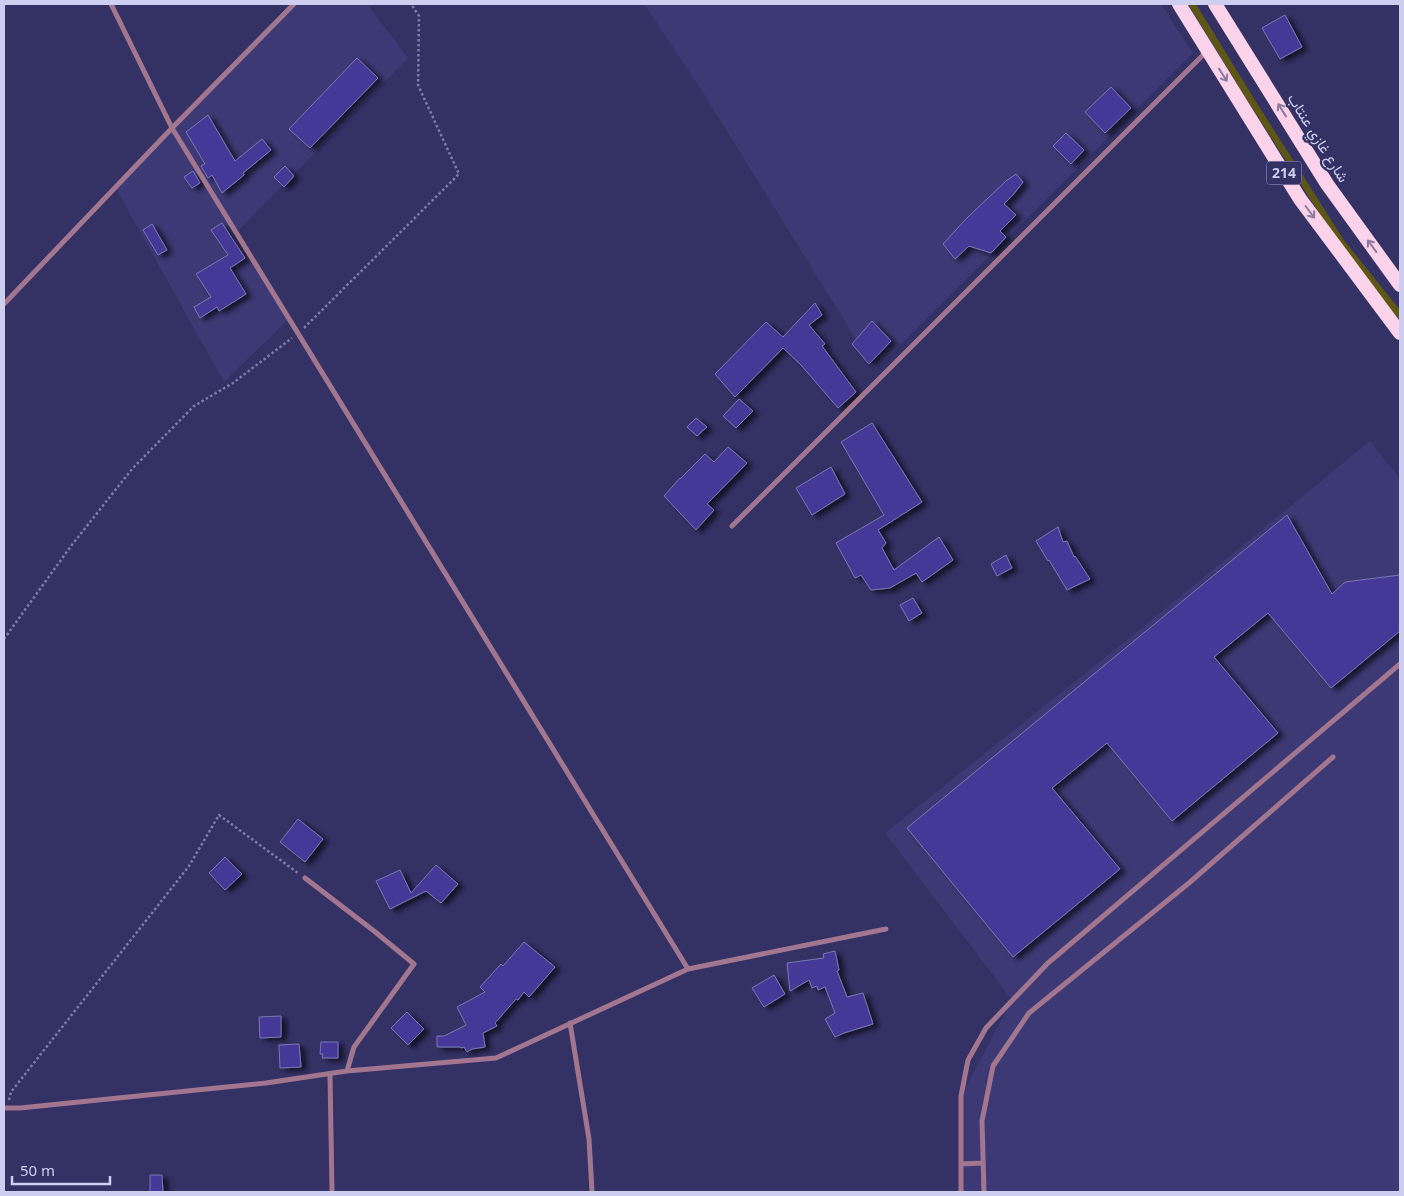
<svg xmlns="http://www.w3.org/2000/svg" width="1404" height="1196" viewBox="0 0 1404 1196" font-family="'Noto Sans',Vazirmatn,sans-serif">
  <style>
    .built { fill: #3c3974 }
    .green { fill: #5d5615 }
    .building { fill: #443897; stroke: #7979b5; filter: url(#shadow) }
    .lines { fill: none; stroke-linecap: round; stroke-linejoin: round }
    .path { stroke: #7e7da8; stroke-width: 2.5; stroke-dasharray: 2.5 2.5; stroke-linecap: butt }
    .minor { stroke: #a37690; stroke-width: 5 }
    .trunk { stroke: #fad2e9; stroke-width: 14 }
    .oneway { stroke: #8d79a0 }
    .labels { text-anchor: middle; stroke-width: 4.5; stroke-linejoin: round; paint-order: stroke }
    .shield { fill: #343165; stroke: #a0a0c6; stroke-width: 1 }
    .shield-label { font-size: 14px; font-weight: bold; fill: #cecff0 }
    .street-label { font-size: 15px; fill: #cecff0; stroke: #343165 }
  </style>
  <defs>
    <filter id="shadow"><feDropShadow dx="5.5" dy="3" stdDeviation="2.5" flood-color="#0009"/></filter>
  </defs>
  <rect width="100%" height="100%" fill="#343165"/>
  <!-- built -->
  <path class="built" d="M294,4H367L408,58L236,233L289,319L224,382L115,187Z
    M644,4H1161L1193,53L875,370L702,91Z
    M1370,441L1400,479V1192H962L961,1096L1012,1000L885,833L1128,639Z"/>
  <!-- green -->
  <path class="green" d="M1188,4H1196L1258,105L1344,240L1400,310V322L1335,238L1244,95Z"/>
  <!-- building -->
  <path class="building" d="M1285,15L1302,47L1280,59L1262,28Z
    M357,58L378,78L310,148L289,129Z
    M1111,87L1131,108L1105,133L1085,112Z
    M208,115L235,161L262,139L271,150L243,173L244,175L222,193L212,175L208,178L201,166L205,164L186,132Z
    M1066,133L1084,150L1071,164L1053,146Z
    M285,166L294,176L284,187L274,177Z
    M193,171L200,183L192,188L184,177Z
    M1016,174L1023,182L1013,195L1004,204L1016,215L1000,231L1006,237L991,253L969,246L955,259L943,244L967,218L1006,181Z
    M222,223L245,258L230,268L246,294L219,311L217,307L200,318L194,307L211,297L196,274L228,255L211,230Z
    M152,224L167,250L158,255L143,230Z
    M815,303L822,315L809,325L825,344L822,346L856,392L838,408L801,365L783,348L735,397L715,374L766,322L783,337Z
    M872,321L891,341L869,364L852,344Z
    M739,399L753,411L736,428L723,416Z
    M696,418L707,427L697,436L687,427Z
    M872,423L922,502L878,530L886,543L882,548L894,570L939,537L953,560L922,582L916,573L890,588L871,590L861,575L855,578L836,543L884,515L841,442Z
    M728,447L747,463L707,504L714,510L696,530L664,496L680,478V479L705,454L714,462Z
    M831,467L845,494L812,515L796,488Z
    M1287,515L1332,594L1345,582L1400,575V631L1331,688L1268,613L1214,657L1278,733L1172,821L1107,743L1052,788L1120,869L1013,957L907,828Z
    M1058,527L1063,542L1067,541L1074,557L1075,556L1090,579L1067,590L1049,560L1048,561L1036,541Z
    M1006,555L1012,568L997,576L991,564Z
    M913,598L922,613L909,621L900,605Z
    M298,819L323,839L305,862L280,842Z
    M225,857L242,874L225,890L209,873Z
    M436,865L458,884L441,903L426,891L390,909L376,881L400,870L411,893Z
    M524,942L555,967L529,997L524,992L518,1000L516,999L495,1023L497,1026L483,1033L485,1047L472,1049L467,1052L464,1047L461,1048L460,1047H437V1036H444L466,1025L457,1007L485,992L480,987L501,964L503,966Z
    M835,951L839,970L837,971L847,997L863,993L873,1024L844,1033L835,1037L825,1019L835,1013L825,987L818,990L817,986L812,988L809,980L790,991L787,963L824,958L823,954Z
    M774,975L785,994L764,1007L752,988Z
    M407,1012L424,1029L408,1045L391,1028Z
    M281,1016V1037L260,1038L259,1017Z
    M321,1042H338V1058H322L323,1054H320Z
    M299,1044L301,1067L280,1068L279,1045Z
    M150,1175H162L163,1192H150Z"/>
  <g class="lines">
    <!-- path -->
    <path class="path" d="M304,328L459,174L418,85L419,16L411,4
      M4,639L71,546L132,469L194,406L233,383L292,338
      M9,1100L11,1092L189,866L219,815L298,873"/>
    <!-- minor -->
    <path class="minor" d="M111,4L172,128L688,969
      M4,304L172,128L294,4
      M732,526L1207,51
      M305,878L374,931L414,964L354,1047L347,1071
      M570,1023L589,1139L592,1192
      M330,1074L332,1192
      M4,1108H20L266,1083L347,1071L496,1058L688,969L886,929
      M961,1164L983,1163
      M961,1192V1096L968,1060L986,1028L1048,963L1400,664
      M984,1192L982,1121L993,1066L1029,1013L1189,883L1333,757"/>
    <!-- trunk -->
    <path class="trunk" d="M1179,4L1300,199L1400,333
      M1215,4L1327,184L1400,285"/>
  </g>
  <!-- one-way arrows -->
  <defs><path id="oneway-shaft" d="M-6 0H5M1.5-3L5.5 0L1.5 3" fill="none" stroke-width="1.6" stroke-linecap="round" stroke-linejoin="round" transform="scale(1.25)"/></defs>
  <g class="oneway">
    <use href="#oneway-shaft" transform="translate(1223 75) rotate(58)"/>
    <use href="#oneway-shaft" transform="translate(1282 110) rotate(-122)"/>
    <use href="#oneway-shaft" transform="translate(1310 212) rotate(53)"/>
    <use href="#oneway-shaft" transform="translate(1372 246) rotate(-126)"/>
  </g>
  <g class="labels">
    <!-- shield labels -->
    <rect class="shield" x="1266.5" y="161.5" width="35" height="23" rx="4"/>
    <g class="shield-label">
      <text x="1284" y="178">214</text>
    </g>
    <!-- street labels -->
    <g class="street-label">
      <text transform="translate(1318 138) rotate(58)" y="5">شارع غازي عنتاب</text>
    </g>
  </g>
  <!-- border -->
  <rect width="1404" height="1196" fill="none" stroke="#cecff0" stroke-width="10"/>
  <!-- scale -->
  <path d="M12 1176v8h98v-8" fill="none" stroke="#cecff0" stroke-width="2.5"/>
  <text x="20" y="1176" font-size="15" fill="#cecff0" stroke="#343165" stroke-width="4" paint-order="stroke">50 m</text>
</svg>
